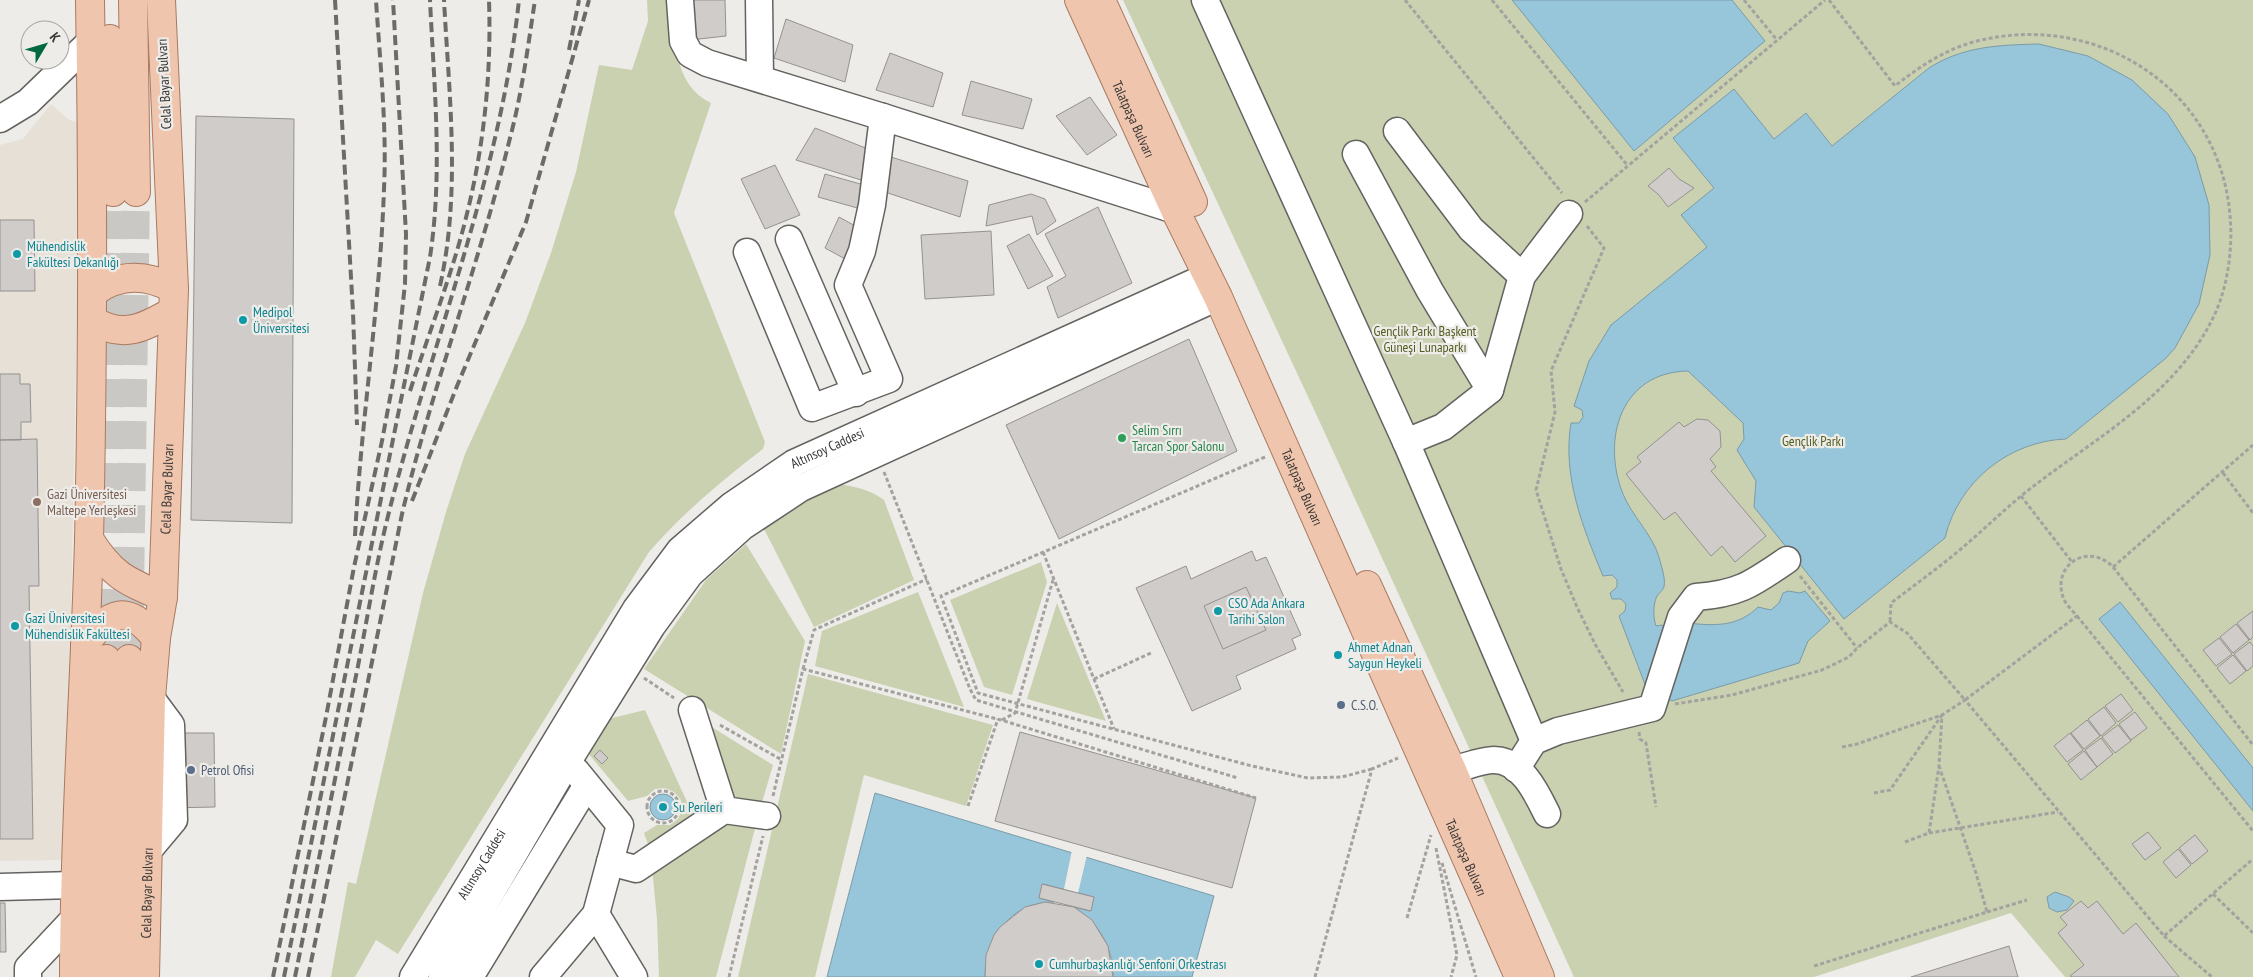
<svg xmlns="http://www.w3.org/2000/svg" width="2253" height="977" viewBox="0 0 2253 977" font-family="'PT Sans Narrow',sans-serif">
  <style>
    .built { fill: #e6e0d6 }
    .green { fill: #c9d1b1 }
    .water { fill: #97c5d9; stroke: #7b9ba8 }
    .pier { fill: #eeece8 }
    .building { fill: #d0ccca; stroke: #959190 }
    .lines { fill: none; stroke-linecap: round; stroke-linejoin: round }
    .major-tunnel { stroke: #cac8c5; stroke-width: 28; stroke-dasharray: 28 14; stroke-linecap: butt }
    .minor-casing { stroke: #646360; stroke-width: 29 }
    .major-casing { stroke: #a97a60; stroke-width: 30 }
    .path { stroke: #a4a29f; stroke-width: 3; stroke-dasharray: 4 2.5; stroke-linecap: butt }
    .minor { stroke: #fff; stroke-width: 26 }
    .major { stroke: #f0c5ad; stroke-width: 28 }
    .rail { stroke: #6d6b69; stroke-width: 4; stroke-dasharray: 10 5; stroke-linecap: butt }
    .culture-dot { fill: #0f9aa8; stroke: #eeece8; stroke-width: 2 }
    .leisure-dot { fill: #2e9e5b; stroke: #eeece8; stroke-width: 2 }
    .education-dot { fill: #8d6e63; stroke: #eeece8; stroke-width: 2 }
    .service-dot { fill: #5c6f8a; stroke: #eeece8; stroke-width: 2 }
    .labels { text-anchor: middle; stroke-width: 4.5; stroke-linejoin: round; paint-order: stroke }
    .street-label { font-size: 14px; fill: #393837; stroke: #eeece8 }
    .culture-label { font-size: 14px; fill: #0d838f; stroke: #eeece8; text-anchor: start }
    .park-label { font-size: 14px; fill: #535e21; stroke: #eeece8 }
    .leisure-label { font-size: 14px; fill: #27864d; stroke: #eeece8; text-anchor: start }
    .education-label { font-size: 14px; fill: #785e54; stroke: #eeece8; text-anchor: start }
    .service-label { font-size: 14px; fill: #4e5e75; stroke: #eeece8; text-anchor: start }
  </style>
  <rect width="100%" height="100%" fill="#eeece8"/>
  <!-- built -->
  <path class="built" d="M51,104L69,120L81,123L66,860L0,861V145L23,139Z"/>
  <!-- green -->
  <path class="green" d="M647,0H672C674,36 673,85 711,103L674,213L765,442L763,449C721,481 683,513 649,552L398,954L376,940L355,977H331L348,882L356,884L423,593L446,512L465,454L525,323L551,253L576,172L599,65L632,70L648,21Z
    M1123,0H2253V977H2065L2011,913L1814,977H1574L1317,416Z
    M838,484C856,487 869,489 884,500L914,580L814,627L763,527L797,501Z
    M746,544L805,641L781,754L644,669L706,580Z
    M1041,562L1047,582L1012,695L984,687L950,600Z
    M918,592L964,707L815,666L822,631Z
    M1057,603L1106,721L1027,699Z
    M808,674L993,725L966,806L864,775L815,977H738Z
    M645,710L693,815L650,850L644,833L657,825H670L678,819L682,810L681,800L674,792L665,788L655,789L647,796L628,801L588,753L608,719Z
    M702,721L773,765L760,809L729,803Z
    M723,815L757,821L716,977H659L657,919L652,867Z"/>
  <!-- water -->
  <path class="water" d="M1512,0H1732L1765,41L1634,151Z
    M2039,44L2088,56L2132,80L2168,114L2195,157L2209,205L2210,255L2199,304L2175,348L2165,359L2066,439C2009,441 1958,482 1945,538L1844,619L1754,507L1756,481L1737,450L1744,439L1743,423L1688,371C1621,372 1601,439 1623,494C1632,516 1652,534 1659,557C1661,566 1666,578 1664,587C1663,590 1659,593 1657,596C1653,604 1653,617 1656,626L1662,625L1666,629L1646,687L1619,616L1625,611L1626,604L1621,599H1612L1610,593L1617,587V580L1612,575L1603,576C1583,528 1562,476 1571,423H1579L1583,417L1582,410L1574,406L1589,361L1611,325L1707,247L1681,215L1714,188L1673,138L1734,89L1774,139L1806,113L1832,146L1929,68C1963,46 2000,45 2039,44Z
    M1788,591L1800,593L1805,591L1830,621L1808,641L1799,663L1672,701L1662,694L1688,623C1714,626 1738,627 1758,607L1771,610L1779,603L1783,593Z
    M2120,602L2253,768V811L2099,619Z
    M875,793L1214,896L1192,977H1113C1113,947 1099,923 1074,907L1090,911L1094,897L1043,884L1039,898L1054,902C1011,902 986,937 985,977H827Z
    M650 807a13 13 0 1 1 26 0a13 13 0 1 1-26 0Z
    M2055,892L2069,897L2074,901L2067,910L2057,912L2049,908L2047,897Z"/>
  <!-- pier -->
  <path class="pier" d="M1072,850L1087,855L1078,893L1064,889Z"/>
  <!-- building -->
  <path class="building" d="M688,0H725L726,36L690,40Z
    M786,19L853,45L845,82L774,58Z
    M890,53L943,73L933,107L876,90Z
    M971,81L1032,99L1023,129L962,115Z
    M1090,97L1117,135L1087,155L1056,116Z
    M196,116L294,119L292,523L191,520Z
    M815,128L868,149L861,180L796,160Z
    M891,157L968,181L960,217L882,191Z
    M775,165L800,215L765,229L741,179Z
    M1669,168L1679,179L1694,188L1668,207L1659,195L1648,186Z
    M825,174L864,185L861,209L818,197Z
    M1031,194L1045,199L1056,221L1037,235L1032,216L986,226L989,205Z
    M1098,207L1132,283L1058,318L1047,287L1066,276L1045,234Z
    M839,217L859,228L847,260L825,248Z
    M0,220H34L35,291H0Z
    M991,231L994,295L925,299L921,235Z
    M1029,234L1053,276L1028,289L1007,246Z
    M1189,339L1237,451L1059,539L1006,425Z
    M0,374H20V384H30L31,422H21V440H0Z
    M1697,419L1708,420L1720,431L1721,447L1710,459L1716,467L1711,471L1766,536L1735,562L1722,546L1711,556L1675,512L1664,520L1626,474L1641,462L1637,457L1679,422L1684,427Z
    M37,439L39,586H29L33,839H0V440Z
    M1252,551L1256,561L1266,557L1301,635L1292,639L1296,649L1236,676L1241,689L1192,711L1136,588L1186,566L1191,579Z
    M1246,587L1266,630L1223,649L1204,606Z
    M2253,611V637L2250,640L2237,623Z
    M2236,624L2249,640L2233,653L2220,637Z
    M2219,638L2232,654L2216,666L2203,650Z
    M2250,642L2253,646V666L2247,671L2234,654Z
    M2233,655L2246,671L2230,684L2217,668Z
    M2121,694L2133,710L2118,722L2105,706Z
    M2104,707L2116,723L2101,736L2088,719Z
    M2135,712L2147,728L2131,740L2119,724Z
    M2087,720L2100,736L2084,749L2071,733Z
    M2118,725L2131,741L2115,753L2102,737Z
    M1020,732L1256,798L1232,888L995,821Z
    M166,733H214L215,807L167,808Z
    M2070,733L2083,750L2067,762L2054,746Z
    M2101,738L2113,754L2097,767L2085,750Z
    M600,750L608,758L602,764L594,756Z
    M2084,751L2097,767L2081,780L2068,764Z
    M2148,832L2161,848L2145,860L2132,844Z
    M2195,835L2208,851L2192,864L2179,848Z
    M2178,849L2191,865L2176,878L2163,862Z
    M1042,884L1094,897L1091,911L1039,898Z
    M2081,901L2088,908L2097,901L2123,934L2136,923L2179,977H2072L2070,976L2084,965L2058,933L2067,925L2060,917Z
    M1045,902L1074,907L1092,920L1108,946L1113,977H985L986,955L994,935L1000,927L1025,907Z
    M0,903H5L6,952H0Z
    M2009,946L2018,977H1911Z"/>
  <g class="lines">
    <!-- major-tunnel -->
    <path class="major-tunnel" d="M106,659L113,192
      M129,659L136,192"/>
    <defs>
      <g id="minor">
        <path d="M680,0L683,41L690,54L707,63L883,117"/>
        <path d="M759,0L760,78"/>
        <path d="M1205,0L1406,442L1534,741"/>
        <path d="M0,119L28,102L91,41"/>
        <path d="M1397,131L1471,229L1522,276"/>
        <path d="M1356,154L1430,291L1490,390"/>
        <path d="M789,239L856,393"/>
        <path d="M747,252L812,408L889,379L848,285L862,251L872,205L883,117L1175,210"/>
        <path d="M1406,442L1443,427L1490,390L1522,276L1569,214"/>
        <path d="M692,710L724,810L767,816"/>
        <path d="M1516,769L1534,741L1558,731L1652,708L1681,617L1696,597C1739,594 1752,584 1787,560"/>
        <path d="M1452,770C1465,767 1481,760 1494,760C1522,760 1537,794 1547,814"/>
        <path d="M148,851L174,820L171,725L151,698"/>
        <path d="M610,862L636,869L724,810"/>
        <path d="M0,887L74,885"/>
        <path d="M596,914L634,977"/>
        <path d="M28,977V968L74,919"/>
        <path id="s1" d="M413,977L636,609L680,550L731,506L794,463L1208,276"/>
        <path d="M442,977L567,763L652,626L690,574L742,527L801,488L1218,297"/>
        <path d="M470,977L587,785"/>
        <path d="M543,977L596,914L620,825L576,771L554,753"/>
      </g>
      <g id="major">
        <path d="M133,0L136,192"/>
        <path id="s2" d="M1079,0L1175,210L1218,297L1519,977"/>
        <path d="M1101,0L1193,202"/>
        <path d="M110,39L113,192"/>
        <path d="M94,292C119,273 147,274 174,289"/>
        <path d="M93,320C122,340 146,327 173,311"/>
        <path d="M89,539C112,575 124,580 163,597"/>
        <path d="M1367,585L1452,770L1540,977"/>
        <path d="M85,644C110,611 127,603 156,638"/>
        <path d="M74,977C74,831 85,686 89,540C93,360 93,180 90,0"/>
        <path d="M101,977L106,659"/>
        <path d="M124,977L129,659"/>
        <path id="s3" d="M145,977L151,698L156,638L163,597L174,289L161,0"/>
      </g>
    </defs>
    <!-- minor casing -->
    <use href="#minor" class="minor-casing"/>
    <!-- major casing -->
    <use href="#major" class="major-casing"/>
    <!-- path -->
    <path class="path" d="M1405,0L1562,193
      M1492,0L1628,166
      M1744,0L1777,40
      M1829,0L1895,86C1920,66 1946,49 1977,41C2098,11 2219,88 2230,215C2233,248 2228,286 2214,316C2174,399 2089,441 2021,496C1997,516 1975,538 1950,558C1931,573 1911,588 1891,603L1890,622
      M1585,202L1825,0
      M1587,226L1604,248L1551,371L1555,412L1536,490L1561,569L1577,607L1595,644L1623,692
      M1265,457L941,596L978,693L1252,766L1308,778L1342,777L1372,769
      M884,472L970,689L976,700L1238,778
      M2223,473L2253,513
      M2021,496L2072,562
      M1043,552L1114,729
      M2113,567L2253,745
      M1800,576L1857,648
      M2077,616L2253,831
      M803,669L814,630L927,579
      M644,678L674,698
      M1094,679L1151,653
      M1675,704L1732,695L1822,670L1849,657L1857,648L1890,622L1907,633L1965,700L2077,616C2072,610 2065,604 2063,597C2052,564 2089,542 2113,567L2253,445
      M1002,720L1015,713L1053,580
      M720,725L782,760
      M1639,732L1640,739L1646,743L1656,807
      M1842,747L1857,744L1942,715L1965,700L2164,936L2253,859
      M647 807a16 16 0 1 1 32 0a16 16 0 1 1-32 0Z
      M1874,793L1890,790L1942,715
      M773,796L803,669L1001,720L1256,798
      M968,806L998,719
      M1929,833L2058,812
      M1905,842L1929,833L1939,766L1942,715
      M1436,848L1457,955L1451,977
      M1442,863L1476,977
      M2213,894L2252,932L2253,931
      M1987,912L2027,900
      M1407,918L1431,835
      M2164,936L2212,977
      M1814,966L1987,912L1976,873L1939,766
      M729,977L763,836
      M1315,977L1372,769L1398,758"/>
    <!-- minor -->
    <use href="#minor" class="minor"/>
    <!-- major -->
    <use href="#major" class="major"/>
    <!-- rail -->
    <path class="rail" d="M335,0L353,312L357,425
      M569,50L579,0
      M440,286C461,192 449,95 444,0
      M410,391C425,345 442,300 456,254C481,171 492,87 489,0
      M412,501L457,386L526,222L589,0
      M355,536C361,420 380,305 384,189C387,126 380,63 376,0
      M273,977L326,717L354,567L382,441L396,366L405,284L406,234L393,0
      M284,977L430,257C443,172 434,86 430,0
      M295,977C316,873 337,769 358,666C368,615 376,563 389,512C432,341 500,177 519,0
      M308,977L402,514C432,387 479,265 510,138C522,93 528,46 535,0"/>
  </g>
  <!-- markers -->
  <g class="culture-dot">
    <circle cx="17" cy="254" r="5"/>
    <circle cx="243" cy="320" r="5"/>
    <circle cx="1218" cy="611" r="5"/>
    <circle cx="15" cy="626" r="5"/>
    <circle cx="1338" cy="655" r="5"/>
    <circle cx="663" cy="807" r="5"/>
    <circle cx="1039" cy="964" r="5"/>
  </g>
  <circle class="leisure-dot" cx="1122" cy="438" r="5"/>
  <circle class="education-dot" cx="37" cy="502" r="5"/>
  <g class="service-dot">
    <circle cx="1341" cy="705" r="5"/>
    <circle cx="191" cy="770" r="5"/>
  </g>
  <g class="labels">
    <!-- street labels -->
    <g class="street-label">
      <text transform="translate(164 84) rotate(-93)" y="5">Celal Bayar Bulvarı</text>
      <text dy="5" stroke="none"><textPath href="#s2" startOffset="131">Talatpaşa Bulvarı</textPath></text>
      <text dy="5" stroke="none"><textPath href="#s1" startOffset="684">Altınsoy Caddesi</textPath></text>
      <text dy="5" stroke="none"><textPath href="#s2" startOffset="536">Talatpaşa Bulvarı</textPath></text>
      <text dy="5" stroke="none"><textPath href="#s3" startOffset="489">Celal Bayar Bulvarı</textPath></text>
      <text dy="5" stroke="none"><textPath href="#s2" startOffset="941">Talatpaşa Bulvarı</textPath></text>
      <text dy="5" stroke="none"><textPath href="#s1" startOffset="132">Altınsoy Caddesi</textPath></text>
      <text dy="5" stroke="none"><textPath href="#s3" startOffset="84">Celal Bayar Bulvarı</textPath></text>
    </g>
    <!-- culture labels -->
    <g class="culture-label">
      <text x="27" y="251">Mühendislik<tspan x="27" dy="16">Fakültesi Dekanlığı</tspan></text>
      <text x="253" y="317">Medipol<tspan x="253" dy="16">Üniversitesi</tspan></text>
      <text x="1228" y="608">CSO Ada Ankara<tspan x="1228" dy="16">Tarihi Salon</tspan></text>
      <text x="25" y="623">Gazi Üniversitesi<tspan x="25" dy="16">Mühendislik Fakültesi</tspan></text>
      <text x="1348" y="652">Ahmet Adnan<tspan x="1348" dy="16">Saygun Heykeli</tspan></text>
      <text x="673" y="812">Su Perileri</text>
      <text x="1049" y="969">Cumhurbaşkanlığı Senfoni Orkestrası</text>
    </g>
    <!-- park labels -->
    <g class="park-label">
      <text x="1425" y="336">Gençlik Parkı Başkent<tspan x="1425" dy="16">Güneşi Lunaparkı</tspan></text>
      <text x="1813" y="446">Gençlik Parkı</text>
    </g>
    <!-- leisure labels -->
    <g class="leisure-label">
      <text x="1132" y="435">Selim Sırrı<tspan x="1132" dy="16">Tarcan Spor Salonu</tspan></text>
    </g>
    <!-- education labels -->
    <g class="education-label">
      <text x="47" y="499">Gazi Üniversitesi<tspan x="47" dy="16">Maltepe Yerleşkesi</tspan></text>
    </g>
    <!-- service labels -->
    <g class="service-label">
      <text x="1351" y="710">C.S.O.</text>
      <text x="201" y="775">Petrol Ofisi</text>
    </g>
  </g>
  <!-- north arrow -->
  <g transform="translate(45 45) rotate(52)"><circle r="24" fill="#eeece8" stroke="#a6a4a1"/>
  <path d="M0-4L9 19L0 12L-9 19Z" fill="#01693f"/>
  <text y="-8" font-size="14" font-weight="bold" text-anchor="middle" fill="#393837">K</text>
  </g>
</svg>
